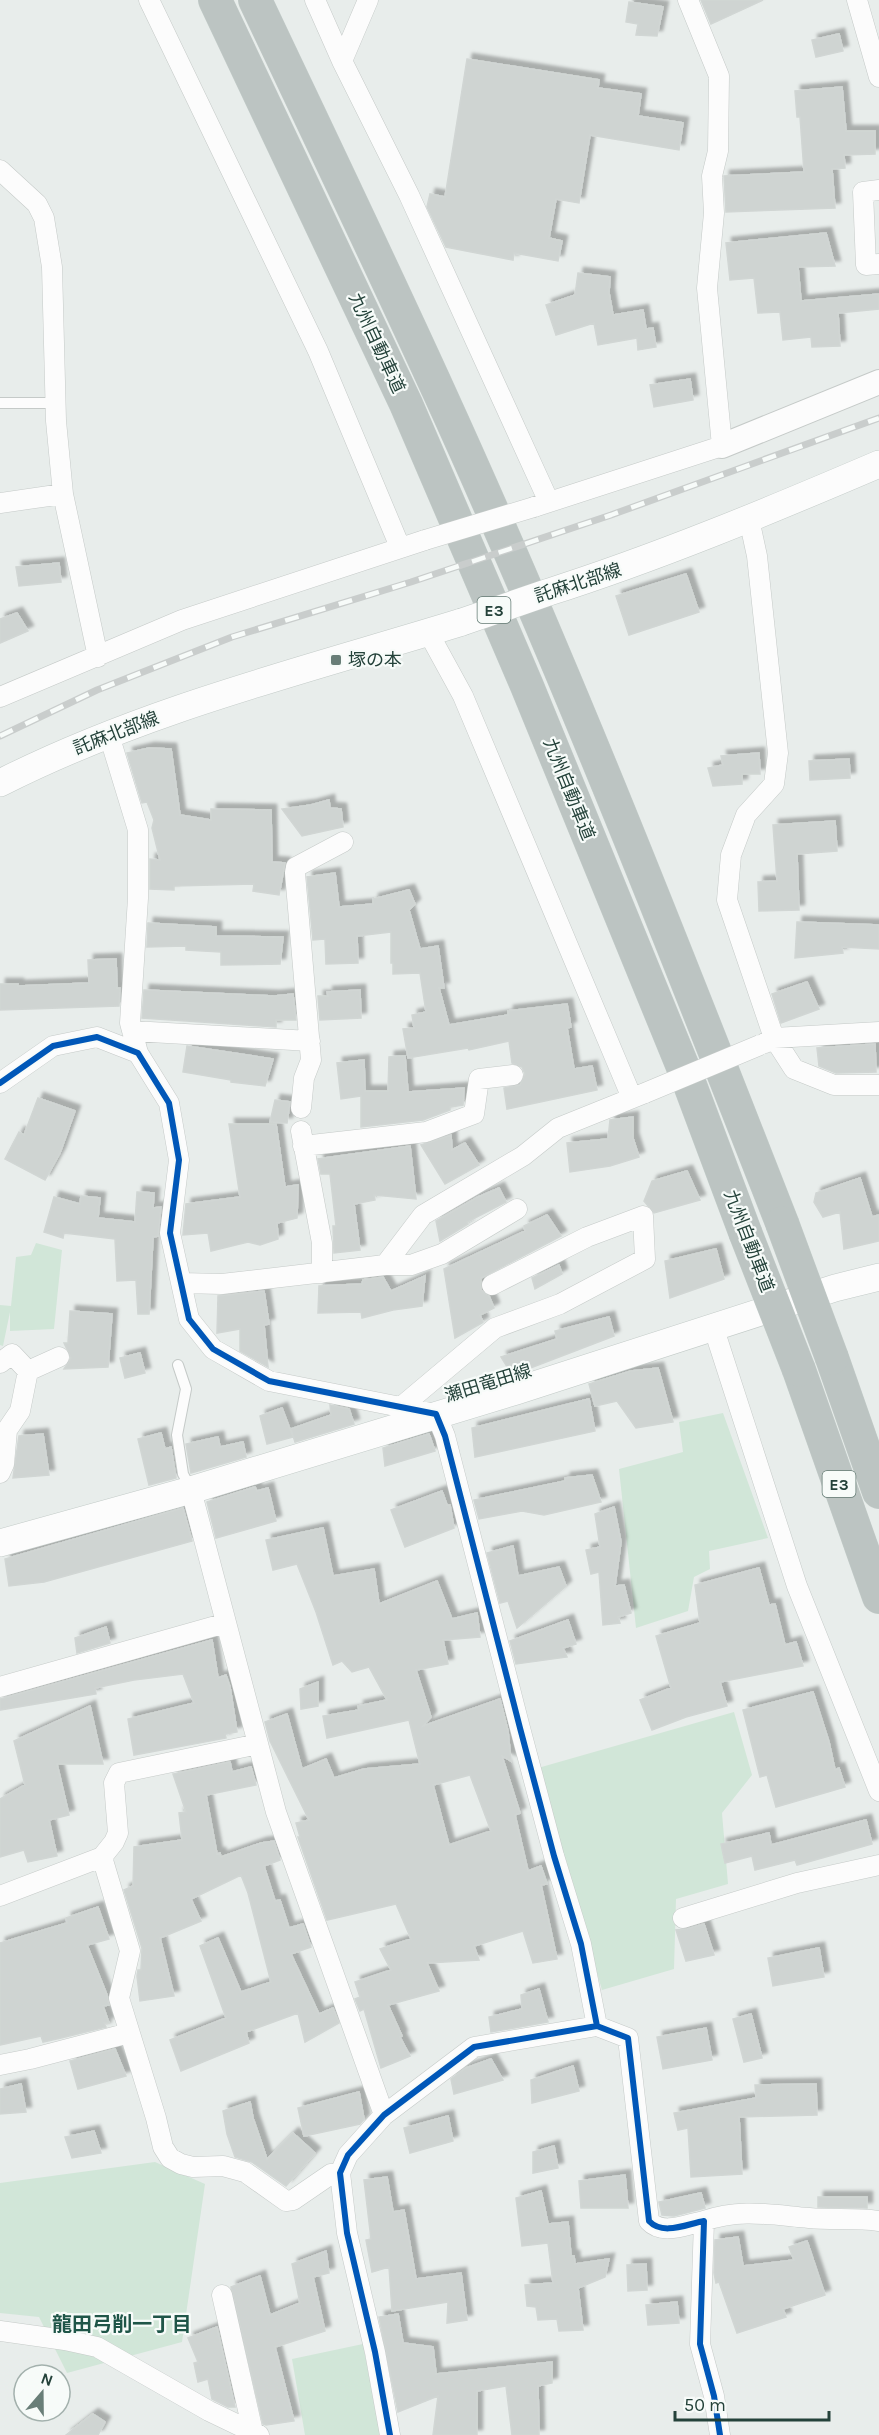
<svg xmlns="http://www.w3.org/2000/svg" width="879" height="2435" viewBox="0 0 879 2435" font-family="Karla,'Noto Sans JP',sans-serif">
  <style>
    .green { fill: #d1e6d8 }
    .building { fill: #cfd4d2; stroke: #d1d6d4; stroke-width: 1.5; fill-rule: evenodd; filter: url(#shadow) }
    .lines { fill: none; stroke-linecap: round; stroke-linejoin: round }
    .service-casing { stroke: #c5cac8; stroke-width: 12 }
    .minor-casing { stroke: #c5cac8; stroke-width: 21 }
    .tertiary-casing { stroke: #c5cac8; stroke-width: 26 }
    .secondary-casing { stroke: #c3cbc8; stroke-width: 28 }
    .motorway-casing { stroke: #c3ccc9; stroke-width: 34 }
    .service { stroke: #fcfcfc; stroke-width: 10 }
    .minor { stroke: #fcfcfc; stroke-width: 20 }
    .tertiary { stroke: #fcfcfc; stroke-width: 24 }
    .secondary { stroke: #fcfcfc; stroke-width: 27 }
    .motorway { stroke: #bcc4c2; stroke-width: 33 }
    .rail-casing { stroke: #c9cdcc; stroke-width: 7 }
    .rail { stroke: #f7fbf9; stroke-width: 4.5; stroke-dasharray: 14; stroke-linecap: butt }
    .minor-bridge-casing { stroke: #c5cac8; stroke-width: 21; stroke-linecap: butt }
    .secondary-bridge-casing { stroke: #c3cbc8; stroke-width: 28; stroke-linecap: butt }
    .motorway-bridge-casing { stroke: #c3ccc9; stroke-width: 34; stroke-linecap: butt }
    .minor-bridge { stroke: #fcfcfc; stroke-width: 20 }
    .secondary-bridge { stroke: #fcfcfc; stroke-width: 27 }
    .motorway-bridge { stroke: #bcc4c2; stroke-width: 33 }
    .cycleway-casing { stroke: #f7fbf9; stroke-width: 10 }
    .cycleway { stroke: #0057b8; stroke-width: 6 }
    .poi-dot { fill: #697e78; stroke: #f7fbf9; stroke-width: 2 }
    .labels { text-anchor: middle; stroke-width: 4.5; stroke-linejoin: round; paint-order: stroke }
    .shield { fill: #f7fbf9; stroke: #637a73; stroke-width: 1.5 }
    .shield-label { font-size: 16px; font-weight: bold; fill: #24423a }
    .street-label { font-size: 18px; fill: #24423a; stroke: #f7fbf9 }
    .poi-label { font-size: 18px; fill: #24423a; stroke: #f7fbf9; text-anchor: start }
    .neighbourhood-label { font-size: 20px; font-weight: bold; fill: #1f5548; stroke: #f7fbf9 }
  </style>
  <defs>
    <filter id="shadow"><feDropShadow dx="5.5" dy="-5.5" stdDeviation="1.5" flood-color="#0004"/></filter>
  </defs>
  <rect width="100%" height="100%" fill="#e8edeb"/>
  <!-- green -->
  <path class="green" d="M36,1243L62,1250L54,1329L10,1331V1312L3,1346L0,1345V1305L11,1306L16,1257L31,1255Z
    M723,1413L768,1538L709,1551L710,1569L694,1577L688,1611L636,1628L619,1469L683,1452L679,1422Z
    M734,1712L752,1775L722,1813L728,1884L676,1899L674,1969L602,1990L538,1768Z
    M155,2162L205,2184L182,2342L67,2373L39,2317L0,2313V2183Z
    M363,2344L380,2435H305L292,2359Z"/>
  <!-- building -->
  <path class="building" d="M701,0H763L711,24Z
    M629,2L663,7L657,36L636,35L638,24L626,22Z
    M839,34L843,51L816,57L812,40Z
    M467,59L599,80L598,88L641,94L638,116L683,123L679,150L590,135L579,203L556,199L549,238L562,241L558,261L514,253L513,260L446,247L427,207L430,194L445,197Z
    M842,87L846,131H875V154L844,155L845,168L832,169L835,208L726,212L724,176L804,172L800,117H797L795,91Z
    M826,233L835,266L798,267L801,301L879,294V309L838,313L840,346L812,347L811,337L783,340L780,312L758,313L754,278L730,280L726,243Z
    M578,273L610,277L609,293L613,315L643,310L646,329L653,328L656,347L638,350L637,338L598,345L594,323L556,335L546,305L575,295Z
    M690,379L693,400L654,407L650,385Z
    M59,563L61,582L19,586L16,567Z
    M686,574L699,612L629,635L616,596Z
    M17,613L28,631L0,643V619Z
    M149,748L171,749L180,815L211,820V809L271,810L272,862L285,863L279,895L253,891L254,884L174,886V890L150,889V859L160,860L152,828L154,820L147,802L142,803L127,753Z
    M759,753L760,774H742V784L713,786L708,768L723,765L721,756Z
    M849,759L850,778L810,780L809,761Z
    M329,800L330,808L341,809L343,827L302,836L282,809L311,805Z
    M835,821L837,851L797,854L799,910L759,911L758,882L777,881L773,825Z
    M335,873L339,907L373,904V899L409,890L415,904L409,910L420,949L438,946L444,988H439L449,1025L508,1015V1011L567,1004L571,1027L567,1028L574,1069L592,1066L597,1090L507,1109L504,1088L520,1085L525,1074L522,1067L512,1063L509,1041L469,1050L468,1048L408,1058L403,1029L414,1028L412,1015L426,1012L420,973L393,974V963H391V932L357,936L358,963L326,964L325,939L313,940L307,877Z
    M797,922L879,925V949L842,947L843,953L795,958Z
    M148,923L216,927V936L283,937L280,964L221,965V952L186,950V946L147,947Z
    M116,959L117,988H120L119,1006L0,1010V984H18V986L89,983L88,960Z
    M807,982L819,1009L781,1023L772,994Z
    M144,990L274,996L293,994L296,1020H276V1027L142,1018Z
    M360,990L361,1018L320,1020L318,996H328L327,992Z
    M875,1044L876,1072L836,1073L819,1066L817,1048Z
    M187,1046L273,1059L265,1086L231,1082V1080L183,1072Z
    M399,1056H405L408,1092L464,1088L463,1105L450,1107V1110L423,1120L361,1127V1096L341,1099L337,1063L364,1060L365,1091H388L389,1057Z
    M38,1098L75,1111L60,1153L45,1180L5,1159L19,1132L24,1135Z
    M275,1100L290,1102L287,1123L270,1122Z
    M633,1117V1138L639,1157L610,1166L570,1172L567,1143L608,1139L610,1120Z
    M229,1124H276L285,1187L298,1185L297,1218L277,1223L278,1239L260,1245L248,1242L211,1251L208,1233L183,1235L186,1204L240,1197Z
    M451,1135L452,1150L465,1143L479,1165L445,1184L421,1145Z
    M410,1146L416,1199L374,1195L375,1200L354,1204L360,1250L334,1253L333,1226H336L330,1174H321L318,1159Z
    M687,1171L700,1200L654,1213L644,1201L652,1181Z
    M860,1178L872,1217L879,1215V1241L844,1249L840,1212L823,1217L814,1202L816,1193Z
    M499,1188L506,1202L467,1222L468,1224L440,1241L436,1221L478,1197Z
    M137,1192L154,1193L153,1208L161,1207L158,1236L153,1237L149,1314H138L136,1280L117,1281L115,1239L64,1233L63,1238L44,1232L54,1197L80,1204L81,1196L100,1198L98,1218L135,1222Z
    M547,1215L561,1236L481,1278V1290L489,1296L494,1308L480,1315L483,1322L482,1323L455,1338L444,1269L525,1231L524,1226Z
    M716,1249L724,1279L670,1298L665,1261Z
    M559,1265L562,1274L535,1289L532,1278Z
    M425,1276L422,1306L393,1310L362,1318L361,1312L318,1313L319,1286L362,1284L363,1280L383,1277L391,1291Z
    M264,1291L269,1324L264,1325L268,1367L240,1351V1329L217,1333L218,1296Z
    M70,1311L112,1314L108,1367L64,1369L71,1358L64,1343H68Z
    M609,1317L614,1336L512,1375L501,1357L557,1339L555,1331Z
    M140,1353L145,1373L125,1378L120,1358Z
    M658,1368L673,1422L636,1428L617,1401L595,1406L589,1384L631,1371Z
    M589,1399L595,1431L475,1457L472,1428Z
    M330,1405L349,1409L354,1424L295,1442L291,1429L331,1415Z
    M282,1408L293,1437L267,1444L260,1416Z
    M161,1433L165,1449L171,1447L176,1478L149,1485L138,1439Z
    M43,1434L49,1475L13,1478L19,1436Z
    M429,1434L435,1451L385,1466L383,1448Z
    M218,1437L220,1447L243,1442L246,1457L191,1473L186,1444Z
    M592,1475L601,1502L544,1515L522,1511L479,1519L474,1500L565,1481V1478Z
    M255,1487L257,1491L268,1488L276,1521L216,1538L207,1502Z
    M442,1491L447,1505H450L454,1528L405,1547L391,1510Z
    M614,1507L621,1542L615,1586L624,1585L631,1613L618,1617L620,1623L603,1625L599,1572L591,1574L586,1550L600,1547L595,1514Z
    M183,1508L192,1541L44,1582L9,1586L5,1559Z
    M323,1528L333,1576L374,1569L379,1604L437,1581L452,1619L477,1613L480,1637L443,1640L448,1664L416,1670L431,1717L423,1726L500,1699L508,1731L511,1761L502,1756L520,1813L515,1815L528,1871L541,1866L547,1884L541,1885L557,1959L533,1963L523,1931L474,1946L479,1960L427,1963L439,1991L388,2005L402,2036L400,2037L410,2056L381,2068L364,2009L360,2011L355,1999L360,1997L355,1982L391,1970L380,1949L411,1939L396,1904L327,1920L298,1837H300L296,1823L309,1820L270,1741L265,1722L287,1714L302,1769L326,1759L334,1778L364,1769L420,1764L409,1720L327,1738L323,1716L359,1710L358,1706L387,1700L369,1667L352,1672L342,1661L333,1665L316,1612L297,1564L273,1570L266,1540ZM470,1775L491,1831L449,1845L433,1785Z
    M513,1546L518,1576L559,1567L566,1586L517,1628L508,1601L500,1603L487,1553Z
    M759,1568L769,1605L775,1604L785,1645L796,1642L803,1666L720,1682L727,1706L686,1717L652,1730L640,1700L671,1688L656,1636L700,1623L695,1585Z
    M568,1620L576,1644L563,1648L567,1657L516,1664L510,1641Z
    M106,1627L110,1643L77,1653L75,1638Z
    M212,1640L218,1678L226,1675L230,1687L237,1732L225,1734L226,1738L134,1755L128,1719L194,1703L183,1674L134,1680L95,1688L96,1694L0,1710V1699Z
    M318,1682V1706L301,1709L300,1689Z
    M813,1692L829,1742L835,1770L839,1768L845,1787L776,1807L767,1775L760,1777L743,1710Z
    M90,1706L103,1764H57L69,1815L49,1820L57,1856L28,1862L24,1850L0,1857V1799L25,1785L14,1741Z
    M230,1762L232,1772L251,1767L256,1785L206,1795L217,1854L220,1853L221,1857L261,1843L274,1841L280,1860L264,1866L275,1901L280,1900L289,1928L303,1924L311,1947L291,1954L319,2014L333,2008L339,2023L305,2042L298,2013L246,2032L249,2043L181,2071L170,2040L226,2018L200,1946L218,1938L241,1992L271,1982L248,1893L241,1875L191,1899L201,1921L160,1938L174,1996L140,2001L137,1976L138,1970H141L142,1948L124,1890L133,1886L134,1847L182,1840L179,1813L186,1812L173,1774Z
    M866,1820L872,1844L797,1865L795,1860L755,1870L752,1856L725,1863L721,1844L769,1833L771,1845Z
    M98,1907L109,1939L87,1945L107,1995L109,2005L103,2006L109,2023H104L106,2027L61,2038L43,2042L41,2036L0,2045V1943L67,1923L66,1918Z
    M704,1924L714,1955L686,1961L676,1930L687,1929Z
    M819,1948L824,1977L773,1986L768,1958Z
    M539,1989L548,2022L491,2032L489,2017L522,2009L521,1995Z
    M751,2014L762,2058L744,2062L733,2019Z
    M706,2028L712,2060L663,2069L657,2037Z
    M115,2049L126,2076L78,2089L70,2061Z
    M491,2059L503,2080L454,2094L451,2079L466,2068Z
    M573,2066L579,2091L532,2103L531,2080Z
    M21,2084L26,2112L0,2114V2089Z
    M816,2084L817,2115L739,2117L742,2174L691,2177L688,2128L678,2130L674,2113L756,2098L755,2085Z
    M359,2092L364,2119L360,2124L304,2136L298,2108Z
    M250,2102L253,2118L267,2159L293,2133L315,2153L286,2186L252,2162L235,2157L227,2134L223,2111Z
    M448,2116L453,2141L410,2153L404,2128Z
    M94,2131L101,2153L72,2158L65,2137Z
    M554,2146L558,2168L533,2173V2152Z
    M625,2175L628,2208H581L579,2181Z
    M387,2177L393,2212L404,2210L416,2279L461,2273L467,2320L447,2323L448,2302L392,2311L389,2267L372,2272L366,2240L371,2239L364,2180Z
    M541,2191L548,2224L568,2222L571,2256H574L575,2264L609,2259L605,2277L578,2288L583,2330L559,2331L557,2319L538,2320L536,2307L527,2306L525,2285L553,2283L548,2243L522,2246L516,2198Z
    M701,2193L705,2208L674,2216L662,2215L659,2202Z
    M818,2197H867V2208L818,2207Z
    M738,2237L743,2266L794,2260L789,2247L807,2241L825,2295L783,2309L786,2317L737,2333L719,2282L716,2283L714,2273L715,2240Z
    M326,2251L329,2273L313,2277L325,2331L275,2347L294,2421L266,2425L263,2424L231,2287L260,2276L270,2315L300,2303L292,2264Z
    M646,2264L647,2290L628,2291L627,2265Z
    M677,2302L679,2323L648,2325L646,2305Z
    M398,2314L403,2343L433,2347L436,2374L552,2362V2383L538,2386L539,2435H512L506,2386L477,2391V2435H433L438,2396L398,2412L379,2317Z
    M217,2327L235,2407H228L212,2399L208,2379L198,2382L194,2363L198,2362L188,2338Z
    M93,2414L105,2422L98,2435H66Z"/>
  <g class="lines">
    <defs>
      <path id="service" d="M0,403H56
        M178,1365L186,1389L177,1435L183,1474L191,1489"/>
      <path id="minor" d="M149,0L318,351L400,547
        M315,0L342,61L409,195L549,502
        M857,0L879,77
        M342,61L368,0
        M0,170L37,204L44,218L52,267L56,421L63,494L98,657
        M879,190L863,192L866,265L879,264
        M0,503L63,494
        M534,507L722,446L707,288L714,213L712,176L718,151L719,76L688,0
        M749,519L757,556L778,753L774,784L746,815L731,855L727,900L774,1038L794,1069L834,1085H879
        M428,632L463,696L632,1098
        M0,697L182,620L425,540
        M109,735L138,830V898L130,1023L138,1053
        M132,1031L310,1041
        M765,1043L774,1038L879,1032
        M0,1083L53,1046L97,1037L138,1053L169,1103L179,1160L170,1233L189,1319L213,1349L269,1381L436,1414L445,1436L520,1728L554,1856L581,1944L597,2026
        M301,1108L304,1078L311,1060L295,873L296,867L343,842
        M301,1131L322,1243V1273
        M303,1146L426,1132L474,1114L479,1079L513,1075
        M385,1265H411L442,1254L517,1209
        M181,1283L222,1284L385,1265L423,1215L523,1156L558,1128L645,1093
        M713,1326L797,1586L879,1791
        M0,1363L12,1354L28,1371
        M401,1407L495,1328L560,1304L645,1259L643,1216L587,1237L492,1285
        M0,1473L4,1464L7,1430L20,1411L28,1371L59,1357
        M191,1490L276,1812L384,2115
        M0,1687L226,1623
        M102,1857L130,1951L119,1998L156,2118L163,2147L170,2158L181,2164L193,2167L223,2166L245,2172L286,2201L293,2200L331,2174L340,2173
        M0,1896L102,1857L114,1842L118,1833L114,1783L119,1773L258,1744
        M683,1918L797,1883L879,1865
        M0,2065L30,2059L129,2033
        M704,2221C740,2208 772,2215 809,2218C832,2220 856,2218 879,2221
        M222,2295L253,2432
        M0,2331L65,2340L97,2347L209,2411L259,2435
        M390,2435L375,2352L347,2233L340,2173L348,2155L384,2115L474,2047L597,2026L628,2038L649,2221C663,2236 687,2224 704,2221L700,2344L714,2396L720,2435"/>
      <path id="tertiary" d="M722,446L879,382"/>
      <path id="secondary" d="M546,593C659,557 769,511 879,464
        M0,783C146,709 306,670 462,622
        M0,1543L191,1490L516,1391L835,1288L879,1277"/>
      <path id="motorway" d="M215,0L406,404L527,686L687,1077L745,1232
        M255,0C317,131 380,262 440,394C564,666 673,944 782,1223
        M832,1358L879,1492
        M799,1370L879,1597"/>
    </defs>
    <!-- service casing -->
    <use href="#service" class="service-casing"/>
    <!-- minor casing -->
    <use href="#minor" class="minor-casing"/>
    <!-- tertiary casing -->
    <use href="#tertiary" class="tertiary-casing"/>
    <!-- secondary casing -->
    <use href="#secondary" class="secondary-casing"/>
    <!-- motorway casing -->
    <use href="#motorway" class="motorway-casing"/>
    <!-- service -->
    <use href="#service" class="service"/>
    <!-- minor -->
    <use href="#minor" class="minor"/>
    <!-- tertiary -->
    <use href="#tertiary" class="tertiary"/>
    <!-- secondary -->
    <use href="#secondary" class="secondary"/>
    <!-- motorway -->
    <use href="#motorway" class="motorway"/>
    <defs>
      <path id="rail" d="M0,736L97,690L232,637L411,582L611,515L879,418"/>
    </defs>
    <!-- rail casing -->
    <use href="#rail" class="rail-casing"/>
    <!-- rail -->
    <use href="#rail" class="rail"/>
    <defs>
      <path id="minor-bridge" d="M425,540L534,507
        M645,1093L760,1045"/>
      <path id="secondary-bridge" d="M462,622L546,593"/>
      <path id="motorway-bridge" d="M782,1223L832,1358
        M745,1232L799,1370"/>
    </defs>
    <!-- minor-bridge casing -->
    <use href="#minor-bridge" class="minor-bridge-casing"/>
    <!-- secondary-bridge casing -->
    <use href="#secondary-bridge" class="secondary-bridge-casing"/>
    <!-- motorway-bridge casing -->
    <use href="#motorway-bridge" class="motorway-bridge-casing"/>
    <!-- minor-bridge -->
    <use href="#minor-bridge" class="minor-bridge"/>
    <!-- secondary-bridge -->
    <use href="#secondary-bridge" class="secondary-bridge"/>
    <!-- motorway-bridge -->
    <use href="#motorway-bridge" class="motorway-bridge"/>
    <defs>
      <path id="cycleway" d="M0,1083L53,1046L97,1037L138,1053L169,1103L179,1160L170,1233L189,1319L213,1349L269,1381L436,1414L445,1436L520,1728L554,1856L581,1944L597,2026
        M390,2435L375,2352L347,2233L340,2173L348,2155L384,2115L474,2047L597,2026L628,2038L649,2221C663,2236 687,2224 704,2221L700,2344L714,2396L720,2435"/>
    </defs>
    <!-- cycleway casing -->
    <use href="#cycleway" class="cycleway-casing"/>
    <!-- cycleway -->
    <use href="#cycleway" class="cycleway"/>
  </g>
  <!-- markers -->
  <rect class="poi-dot" x="330" y="654" width="12" height="12" rx="3"/>
  <g class="labels">
    <!-- shield labels -->
    <g class="shield">
      <rect x="477.5" y="597" width="33" height="26" rx="4.5"/>
      <rect x="822.5" y="1471" width="33" height="26" rx="4.5"/>
    </g>
    <g class="shield-label">
      <text x="494" y="616">E3</text>
      <text x="839" y="1490">E3</text>
    </g>
    <!-- street labels -->
    <g class="street-label">
      <text transform="translate(377 343) rotate(65)" y="6">九州自動車道</text>
      <text transform="translate(578 583) rotate(-18)" y="6">託麻北部線</text>
      <text transform="translate(116 733) rotate(-21)" y="6">託麻北部線</text>
      <text transform="translate(569 789) rotate(68)" y="6">九州自動車道</text>
      <text transform="translate(749 1241) rotate(69)" y="6">九州自動車道</text>
      <text transform="translate(488 1383) rotate(-17)" y="6">瀬田竜田線</text>
    </g>
    <!-- poi labels -->
    <g class="poi-label">
      <text x="348" y="666">塚の本</text>
    </g>
    <!-- neighbourhood labels -->
    <g class="neighbourhood-label">
      <text x="122" y="2331">龍田弓削一丁目</text>
    </g>
  </g>
  <!-- north arrow -->
  <g transform="translate(42 2393) rotate(20)"><circle r="28" fill="#f7fbf9" stroke="#a3b1ad" stroke-width="1.5"/>
  <path d="M0-4.5L10 22L0 15L-10 22Z" fill="#697e78"/>
  <text y="-9" font-size="16" font-weight="bold" text-anchor="middle" fill="#24423a">N</text>
  </g>
  <!-- scale -->
  <path d="M675 2411v9h154v-9" fill="none" stroke="#24423a" stroke-width="3"/>
  <text x="684" y="2411" font-size="18" fill="#24423a" stroke="#f7fbf9" stroke-width="4.5" paint-order="stroke">50 m</text>
</svg>
